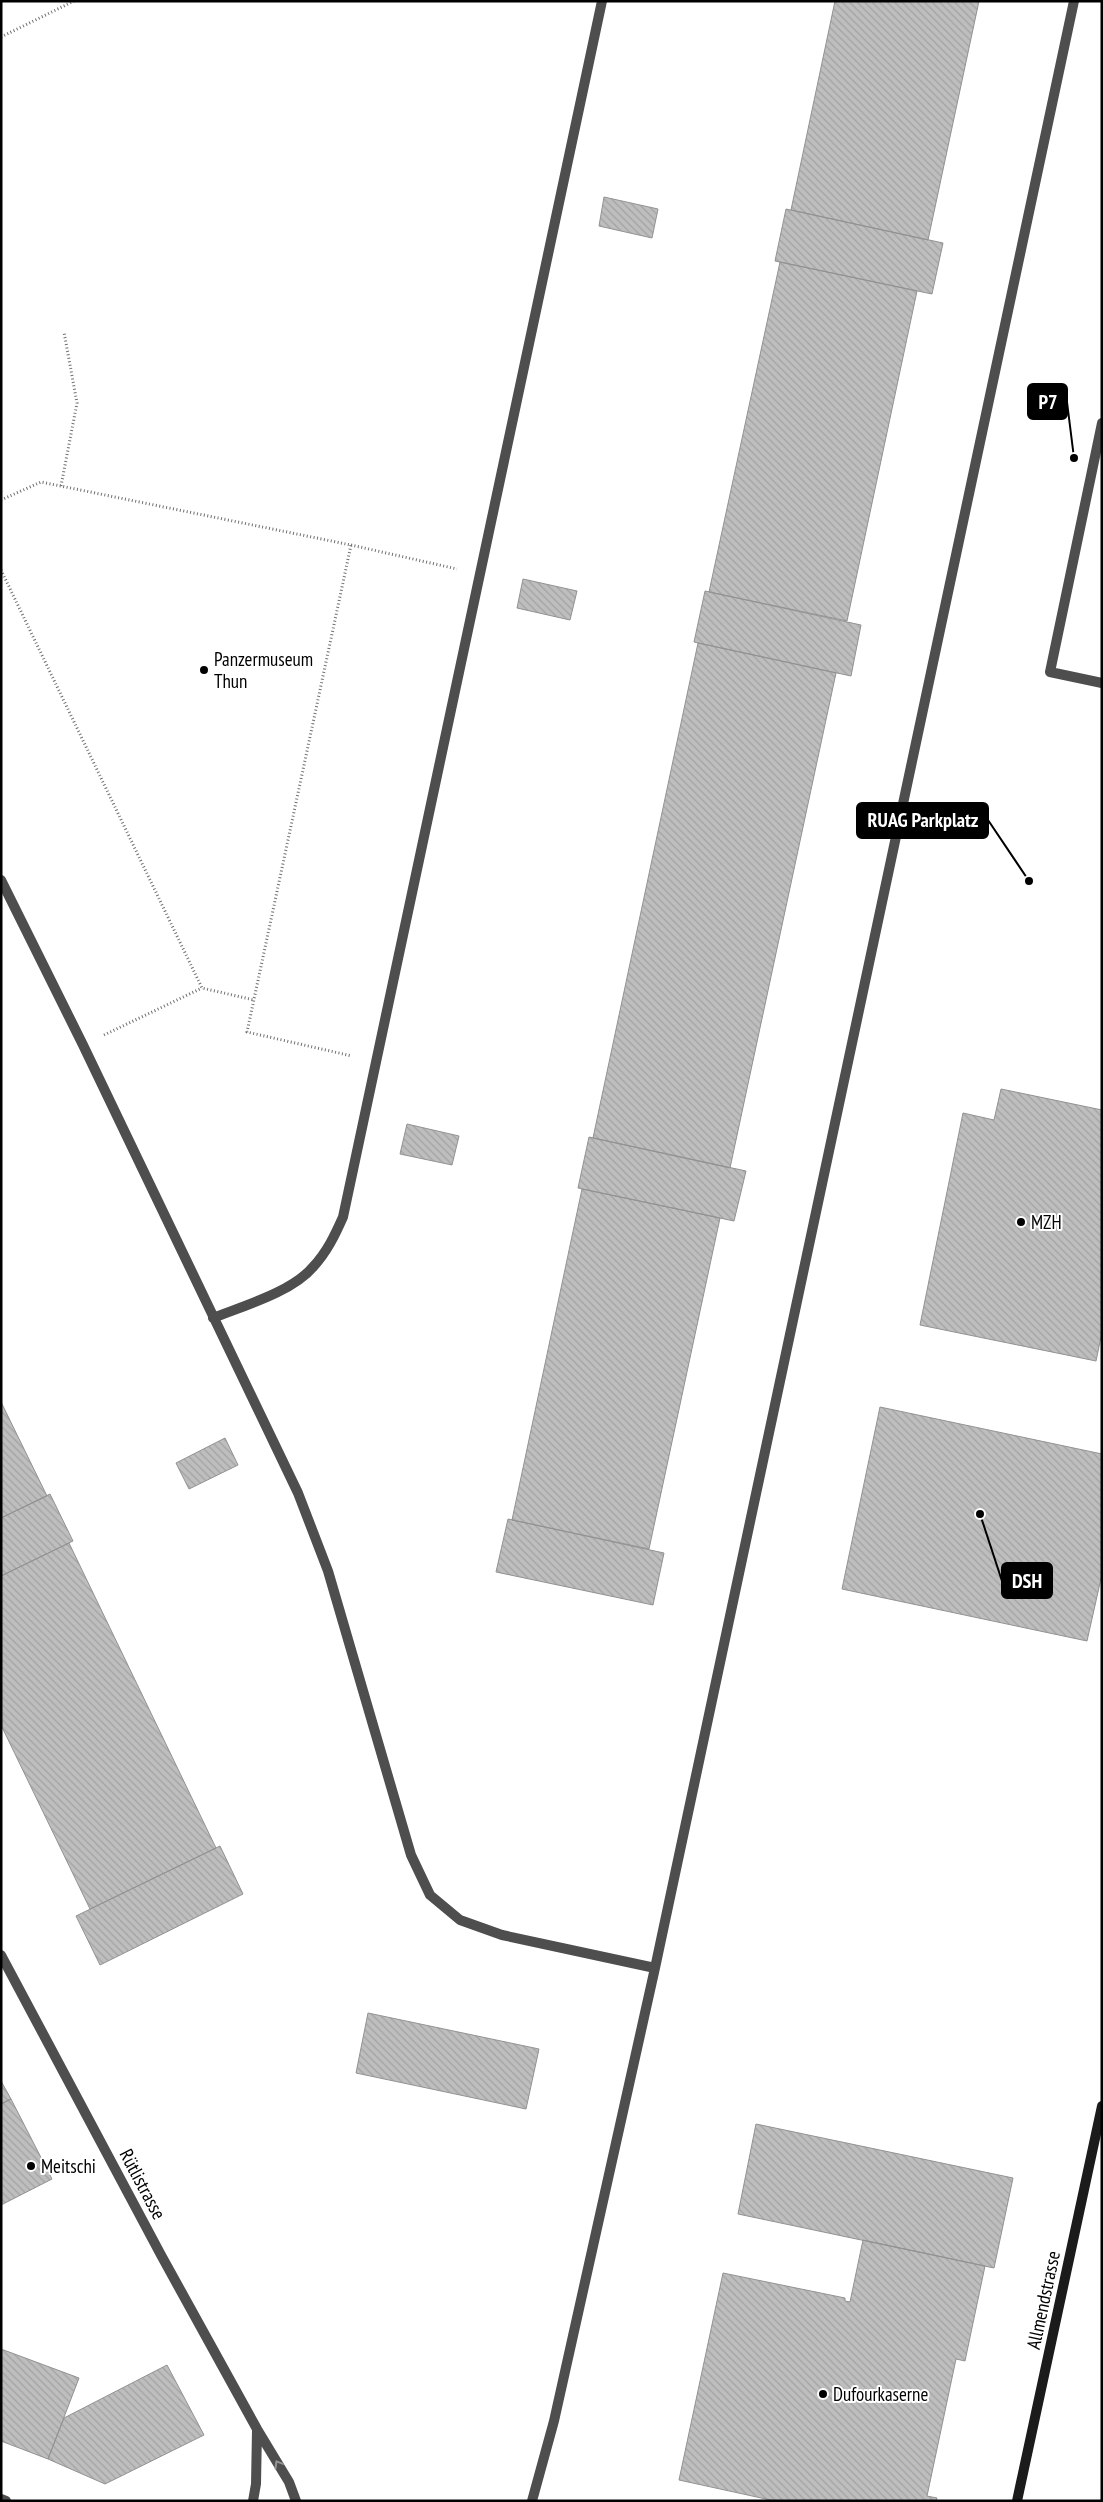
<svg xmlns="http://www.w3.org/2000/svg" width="1103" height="2502" viewBox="0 0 1103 2502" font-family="'PT Sans Narrow',sans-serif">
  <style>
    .building { fill: url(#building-back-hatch); stroke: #929292 }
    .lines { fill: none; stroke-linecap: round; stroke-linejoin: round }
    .path { stroke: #707070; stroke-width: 3; stroke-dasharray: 1 2.5; stroke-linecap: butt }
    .lane { stroke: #4e4e4e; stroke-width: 10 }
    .street { stroke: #4e4e4e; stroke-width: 10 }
    .secondary { stroke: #1b1b1b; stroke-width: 10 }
    .oneway { stroke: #959595 }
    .poi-dot { fill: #000; stroke: #fff; stroke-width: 2 }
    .labels { text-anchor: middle; stroke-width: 4; stroke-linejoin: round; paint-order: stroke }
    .poi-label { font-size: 19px; fill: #000; stroke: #fff; text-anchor: start }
    .street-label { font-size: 19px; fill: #000; stroke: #fff }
    .leader { fill: none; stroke: #000; stroke-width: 2 }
    .callout-dot { fill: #000; stroke: #fff; stroke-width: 2 }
    .callout { fill: #000; stroke: #000; stroke-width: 2 }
    .callout-label { font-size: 20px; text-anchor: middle; font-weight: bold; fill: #fff }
  </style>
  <defs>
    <pattern id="building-back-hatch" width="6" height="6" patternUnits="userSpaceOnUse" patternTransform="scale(1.25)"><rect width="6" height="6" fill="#bebebe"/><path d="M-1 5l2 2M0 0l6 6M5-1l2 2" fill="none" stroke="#a2a2a2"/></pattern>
  </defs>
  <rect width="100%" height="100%" fill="#fff"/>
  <!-- building -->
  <path class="building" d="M835,1H979L928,240L791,210Z
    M604,197L658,209L652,238L599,226Z
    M786,209L943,243L932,294L775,261Z
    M780,262L917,291L847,621L709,592Z
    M523,579L577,591L570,620L517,608Z
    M705,591L861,625L851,676L694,642Z
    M698,643L836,673L730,1168L593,1138Z
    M1001,1089L1102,1110V1332L1096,1361L920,1325L963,1113L994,1120Z
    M407,1124L459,1136L452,1165L400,1154Z
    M589,1137L746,1171L734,1221L578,1188Z
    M582,1189L720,1218L649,1549L512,1520Z
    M1,1402L47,1496L1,1518Z
    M880,1407L1102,1454V1574L1087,1641L842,1589Z
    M225,1438L238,1465L189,1489L176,1463Z
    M50,1494L73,1541L1,1576V1518Z
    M508,1519L664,1553L653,1605L496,1572Z
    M69,1543L216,1848L90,1909L1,1725V1576Z
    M220,1846L243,1894L100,1965L76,1916Z
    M368,2013L539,2049L526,2109L356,2073Z
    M1,2081L11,2099L1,2104Z
    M11,2099L52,2179L1,2205V2104Z
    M756,2124L1013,2178L994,2268L738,2214Z
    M863,2240L985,2266L965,2361L956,2359L927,2496L937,2498L936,2501H775L679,2480L723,2273L845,2298V2301L850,2302Z
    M1,2349L79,2378L48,2459L1,2441Z
    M167,2365L204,2435L105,2484L48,2459L64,2418Z"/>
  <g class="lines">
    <!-- path -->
    <path class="path" d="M1,37L74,1
      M61,486L77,403L64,332
      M1,500L41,482L351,545L247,1032L352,1056
      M351,545L457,569
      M1,570L202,988L254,1000
      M104,1035L202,988"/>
    <!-- lane -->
    <path class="lane" d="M1102,423L1050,672L1102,683
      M1,880L83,1045L298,1493L328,1571L411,1855L430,1895L460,1920L502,1935L655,1968
      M213,1318C243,1306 292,1292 313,1267C327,1252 335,1235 343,1217L602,1
      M532,2501L554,2421L655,1968L1074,1"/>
    <!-- street -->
    <path class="street" d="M1,1955L161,2255L257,2429L289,2482L296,2501
      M1,2499L6,2501
      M253,2501L256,2484L257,2430"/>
    <!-- secondary -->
    <path class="secondary" d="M1017,2501L1102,2106"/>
  </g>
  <!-- one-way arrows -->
  <defs><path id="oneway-chevron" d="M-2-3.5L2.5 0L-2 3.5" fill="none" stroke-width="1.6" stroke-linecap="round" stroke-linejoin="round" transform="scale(1.25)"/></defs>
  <use class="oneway" href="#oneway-chevron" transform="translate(278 2464) rotate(-121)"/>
  <!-- markers -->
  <g class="poi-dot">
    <circle cx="204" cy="670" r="5"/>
    <circle cx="1021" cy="1222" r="5"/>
    <circle cx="31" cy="2166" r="5"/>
    <circle cx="823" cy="2394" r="5"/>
  </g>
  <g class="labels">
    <!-- poi labels -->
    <g class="poi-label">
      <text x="214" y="666">Panzermuseum<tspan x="214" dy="22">Thun</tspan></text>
      <text x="1031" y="1229">MZH</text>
      <text x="41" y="2173">Meitschi</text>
      <text x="833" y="2401">Dufourkaserne</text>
    </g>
    <!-- street labels -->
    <g class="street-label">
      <text transform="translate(143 2184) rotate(62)" y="7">Rütlistrasse</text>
      <text transform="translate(1043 2300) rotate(-78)" y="7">Allmendstrasse</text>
    </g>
  </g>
  <!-- callouts -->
  <path class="leader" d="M1074 458L1067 402M1029 881L988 820M980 1514L1002 1581"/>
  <g class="callout-dot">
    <circle cx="1074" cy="458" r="5"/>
    <circle cx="1029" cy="881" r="5"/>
    <circle cx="980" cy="1514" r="5"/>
  </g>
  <g class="callout">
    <rect x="1028" y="384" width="39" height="35" rx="5"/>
    <rect x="857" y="803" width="131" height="35" rx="5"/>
    <rect x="1002" y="1563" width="50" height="35" rx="5"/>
  </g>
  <g class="callout-label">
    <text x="1048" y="409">P7</text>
    <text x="923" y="827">RUAG Parkplatz</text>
    <text x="1027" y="1588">DSH</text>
  </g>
  <!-- border -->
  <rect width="1103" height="2502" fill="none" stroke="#000000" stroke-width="5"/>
</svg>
